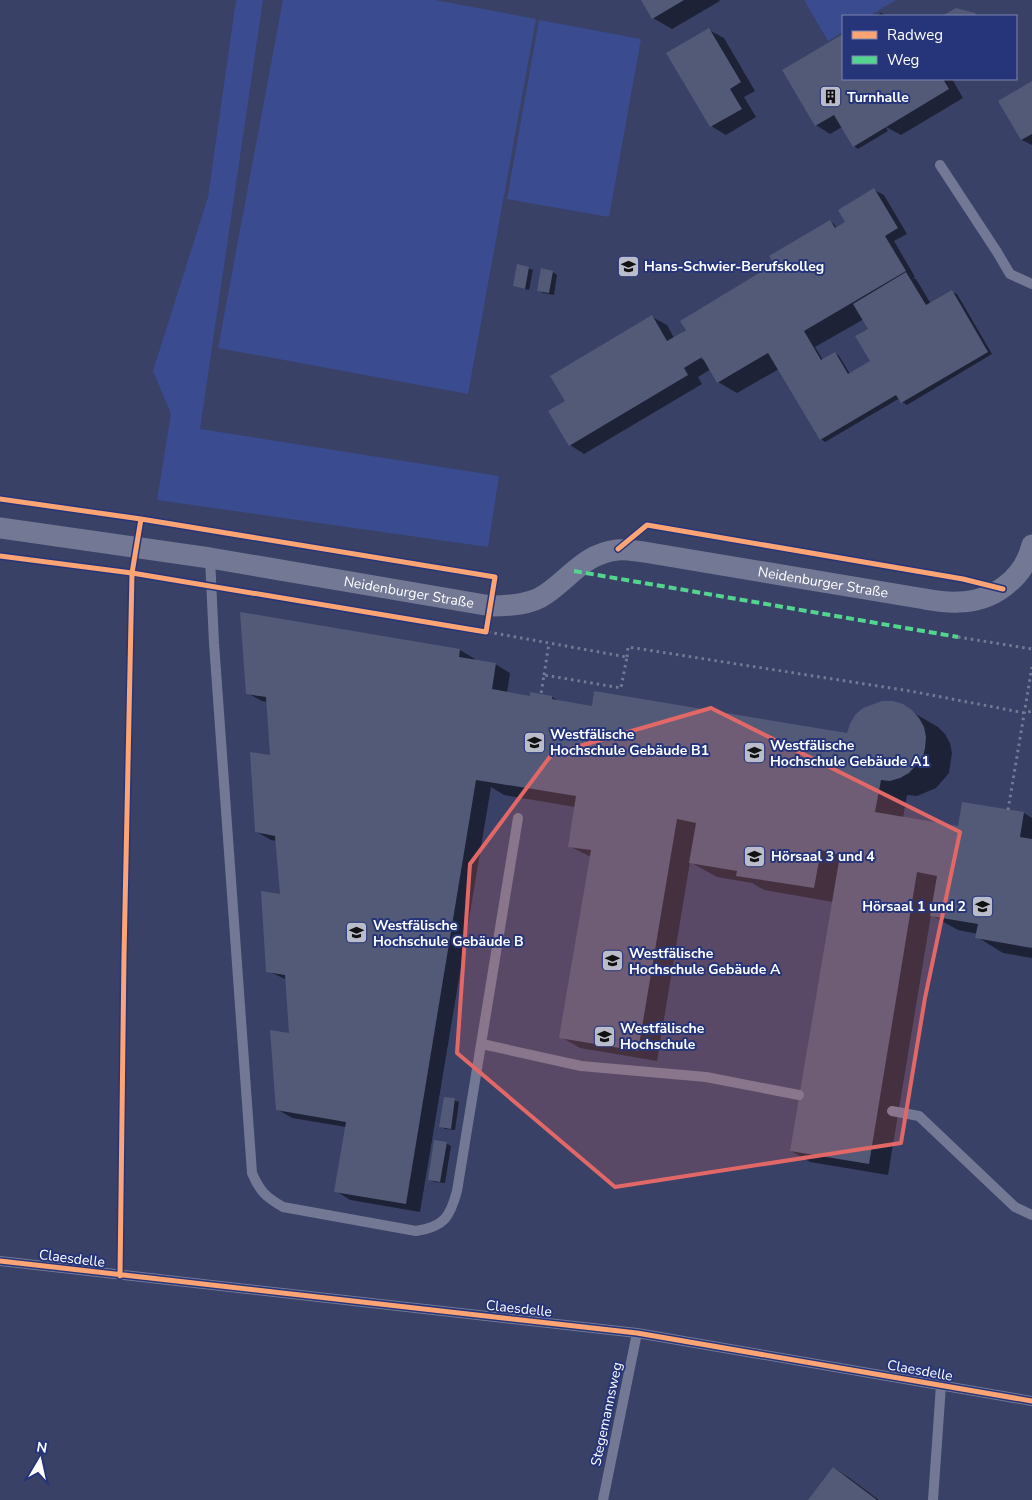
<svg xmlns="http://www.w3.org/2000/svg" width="1032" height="1500" viewBox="0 0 1032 1500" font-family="'Nunito Sans',sans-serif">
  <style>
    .green { fill: #3a4b90 }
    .shadow { fill: #0007; fill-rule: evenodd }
    .building { fill: #535a78 }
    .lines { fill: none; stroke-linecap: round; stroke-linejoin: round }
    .path { stroke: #737995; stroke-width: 3; stroke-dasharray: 2.5 4; stroke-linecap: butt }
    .service { stroke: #737995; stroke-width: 10 }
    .minor { stroke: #737995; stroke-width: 21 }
    .quiet { stroke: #53d58f; stroke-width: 4; stroke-dasharray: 8 4; stroke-linecap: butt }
    .cycleway-casing { stroke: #263579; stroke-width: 8 }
    .cycleway { stroke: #fda474; stroke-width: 5 }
    .marked { fill: #e26868; fill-opacity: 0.2; stroke: #e26868; stroke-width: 4; stroke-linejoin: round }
    .labels { text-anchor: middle; stroke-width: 4; stroke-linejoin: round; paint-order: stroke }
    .poi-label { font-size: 14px; font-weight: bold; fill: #fff; stroke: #263579; text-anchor: start }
    .street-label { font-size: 14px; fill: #fff; stroke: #263579 }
  </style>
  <rect width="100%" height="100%" fill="#394166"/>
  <!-- green -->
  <path class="green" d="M236,0H263L200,429L499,476L488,547L157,500L171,414L153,371L208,197Z
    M283,0H435L536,19L468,394L218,348Z
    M804,0H896L869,16H843V32L828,41Z
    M539,20L641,39L609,217L507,199Z"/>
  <!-- shadow -->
  <path class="shadow" d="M642,0H719L720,1L672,29L653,18Z
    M881,13L887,16H875Z
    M709,30L724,38L755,91L744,97L756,117L726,135L711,126Z
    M843,35V79H952L963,98L901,135L886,127L888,131L858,149L854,146L842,127L830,134L816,125L783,71Z
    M1032,82V145L1022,140L1000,101Z
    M874,190L884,195L907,234L894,241L915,277L913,278L916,279L931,304L952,292L957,294L992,354L907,405L902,402L900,398L825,442L821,439L779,369L737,393L718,382L711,369L698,377L702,384L584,454L570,445L567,401L652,317L667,325L674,338L777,265L830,222L834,224L837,229L848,222ZM864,319L870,329L872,362L850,374L839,356L835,353L823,360L815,347ZM697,354L704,358V360L696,356Z
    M528,268L533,270L529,290L514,286Z
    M553,272L557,275L554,295L543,293L538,290Z
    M242,614L460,650L475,659L474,661L495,664L510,673L507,693L531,697H552L561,702L593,707L848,735L902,706L938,727L945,734L950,743L952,753L949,773L936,788L917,796L907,795L903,818L959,828L1024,813L1032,818V958L1003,953L977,937L978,934L958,930L931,915L888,1175L810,1162L791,1151L833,902L764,890L752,883L717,877L690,862L657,1061L580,1048L561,1037L591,857L569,846L575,807L504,795L491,787L420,1212L350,1200L336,1191L346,1127L292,1118L277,1109L290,1034L287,980L268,971L281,895L277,841L271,840L257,832L271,757L268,702L262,701L247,693Z
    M454,1100L459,1102L455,1130L445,1129L440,1126Z
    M446,1143L451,1146L445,1183L434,1182L429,1179Z
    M834,1468L848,1477L879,1500H810Z"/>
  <!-- building -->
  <path class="building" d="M641,0H684L652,19Z
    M956,8L975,13L977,16H942Z
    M709,28L741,82L730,89L742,109L710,127L666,53Z
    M843,34V79H943L949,89L853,147L834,115L815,126L782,70Z
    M1032,81V134L1021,140L998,101Z
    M874,188L898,228L885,236L906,271L804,331L821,360L835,352L848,374L870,361L855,336L868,329L853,304L906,272L926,305L952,290L988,352L901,403L896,395L820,440L768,353L717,383L702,357L684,368L688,375L569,446L548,411L565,401L550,376L652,315L667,341L686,330L680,321L774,264L769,256L830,220L835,228L845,222L838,210Z
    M517,264L529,267L525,289L513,286Z
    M541,268L553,271L549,293L537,291Z
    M240,612L460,649L459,657L496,663L492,689L530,696V692L552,696V699L592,706L594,691L847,733L850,724L855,715L863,708L882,701H893L903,704L912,710L919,718L924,727L926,737L925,748L923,757L909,773L900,778L890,781L881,780L875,812L958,826L962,802L1024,812L1020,837L1032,839V948L975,938L978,924L930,916L937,876L917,872L869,1164L790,1151L840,855L821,850L814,888L736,876L737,871L689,863L696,823L677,819L638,1051L559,1038L591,850L568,847L576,796L476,780L406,1204L334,1192L346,1122L276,1110L270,1030L289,1033L285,975L266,972L261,891L280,894L275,836L255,832L250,752L270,755L266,697L246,694Z
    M444,1097L455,1098L451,1129L439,1127Z
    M434,1140L447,1142L440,1182L428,1180Z
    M833,1467L877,1500H808Z"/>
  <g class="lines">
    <!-- path -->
    <path class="path" d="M488,632L627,657L621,688L544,675L541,694
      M958,637L1032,649
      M627,657L628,647L910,691L1025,713L1032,711
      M544,675L549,643
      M1008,810L1032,667"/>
    <!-- service -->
    <path class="service" d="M940,165L997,252L1010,274L1032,284
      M210,558L214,643L252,1173C260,1192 266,1197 283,1207L416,1231C444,1227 450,1217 457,1191L518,818
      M482,1044L581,1066L706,1077L799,1095
      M892,1111L919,1116L1015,1207L1032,1215
      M0,1261L637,1333L1032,1401
      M603,1500L637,1333
      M933,1500L941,1385"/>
    <!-- minor -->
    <path class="minor" id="s1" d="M0,528L210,558L491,606C509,606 531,605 546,594C571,577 584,554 617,550C625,549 635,551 644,552L919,598C932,600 945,603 958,602C992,602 1024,579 1032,545"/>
    <!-- quiet -->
    <path class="quiet" d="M574,571L958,637"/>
    <defs>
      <path id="cycleway" d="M0,499L141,519L132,573L124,956L120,1276
        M618,549L647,525L963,579L1003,589
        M0,556L132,573L486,632L495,577L141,519
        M0,1261L637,1333L1032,1401"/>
    </defs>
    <!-- cycleway casing -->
    <use href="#cycleway" class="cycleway-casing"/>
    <!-- cycleway -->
    <use href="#cycleway" class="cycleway"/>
  </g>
  <!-- marked area -->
  <path class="marked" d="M711,708L960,832L925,998L901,1143L615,1187L457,1053L470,864L552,754Z"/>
  <!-- icons -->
  <defs>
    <symbol id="building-square" viewBox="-11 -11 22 22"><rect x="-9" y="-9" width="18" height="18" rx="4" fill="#babcc9" stroke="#263579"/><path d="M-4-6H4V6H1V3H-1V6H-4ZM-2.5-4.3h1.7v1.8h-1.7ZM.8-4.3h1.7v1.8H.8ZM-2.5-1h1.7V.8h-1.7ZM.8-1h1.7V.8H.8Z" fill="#111"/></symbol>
    <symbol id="school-square" viewBox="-11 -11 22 22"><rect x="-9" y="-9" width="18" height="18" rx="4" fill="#babcc9" stroke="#263579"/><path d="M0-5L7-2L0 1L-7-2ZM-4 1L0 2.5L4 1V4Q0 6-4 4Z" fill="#111"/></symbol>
    <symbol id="university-square" viewBox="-11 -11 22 22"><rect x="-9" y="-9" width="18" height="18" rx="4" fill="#babcc9" stroke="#263579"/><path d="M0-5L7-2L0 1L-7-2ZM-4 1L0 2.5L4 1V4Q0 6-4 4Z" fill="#111"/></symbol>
  </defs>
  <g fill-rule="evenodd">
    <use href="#building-square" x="818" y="84" width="25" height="25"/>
    <use href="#school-square" x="616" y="254" width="25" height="25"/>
    <use href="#university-square" x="522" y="730" width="25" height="25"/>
    <use href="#university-square" x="742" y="740" width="25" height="25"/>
    <use href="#university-square" x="742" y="844" width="25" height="25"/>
    <use href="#university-square" x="970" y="894" width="25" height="25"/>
    <use href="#university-square" x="344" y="920" width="25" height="25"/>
    <use href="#university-square" x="600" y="948" width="25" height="25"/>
    <use href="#university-square" x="592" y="1024" width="25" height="25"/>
  </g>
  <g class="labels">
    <!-- poi labels -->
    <g class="poi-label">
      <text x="847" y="102">Turnhalle</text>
      <text x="644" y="271">Hans-Schwier-Berufskolleg</text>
      <text x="550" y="739">Westfälische<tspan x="550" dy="16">Hochschule Gebäude B1</tspan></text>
      <text x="770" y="750">Westfälische<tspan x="770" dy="16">Hochschule Gebäude A1</tspan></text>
      <text x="771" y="861">Hörsaal 3 und 4</text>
      <text x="966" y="911" text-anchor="end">Hörsaal 1 und 2</text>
      <text x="373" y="930">Westfälische<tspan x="373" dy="16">Hochschule Gebäude B</tspan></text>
      <text x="629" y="958">Westfälische<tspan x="629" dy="16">Hochschule Gebäude A</tspan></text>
      <text x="620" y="1033">Westfälische<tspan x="620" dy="16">Hochschule</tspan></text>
    </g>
    <!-- street labels -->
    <g class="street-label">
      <text dy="5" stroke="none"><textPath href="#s1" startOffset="848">Neidenburger Straße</textPath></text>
      <text dy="5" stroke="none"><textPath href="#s1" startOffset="414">Neidenburger Straße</textPath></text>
      <text transform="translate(72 1258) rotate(7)" y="5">Claesdelle</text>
      <text transform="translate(519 1308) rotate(6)" y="5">Claesdelle</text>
      <text transform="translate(920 1370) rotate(10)" y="5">Claesdelle</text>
      <text transform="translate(606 1414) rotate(-78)" y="5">Stegemannsweg</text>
    </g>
  </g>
  <!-- legend -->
  <rect x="842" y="15" width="175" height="65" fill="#263579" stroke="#7d86af"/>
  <rect x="852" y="31" width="25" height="8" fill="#fda474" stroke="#7d86af"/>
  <text x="887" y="40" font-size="15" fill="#ffffff">Radweg</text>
  <rect x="852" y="56" width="25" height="8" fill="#53d58f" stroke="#7d86af"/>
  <text x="887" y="65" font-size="15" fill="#ffffff">Weg</text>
  <!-- north arrow -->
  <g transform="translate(40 1460) rotate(9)" stroke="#263579" stroke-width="4" paint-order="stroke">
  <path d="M0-4L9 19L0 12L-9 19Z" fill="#ffffff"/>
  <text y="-8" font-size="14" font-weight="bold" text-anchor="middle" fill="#ffffff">N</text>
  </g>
</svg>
